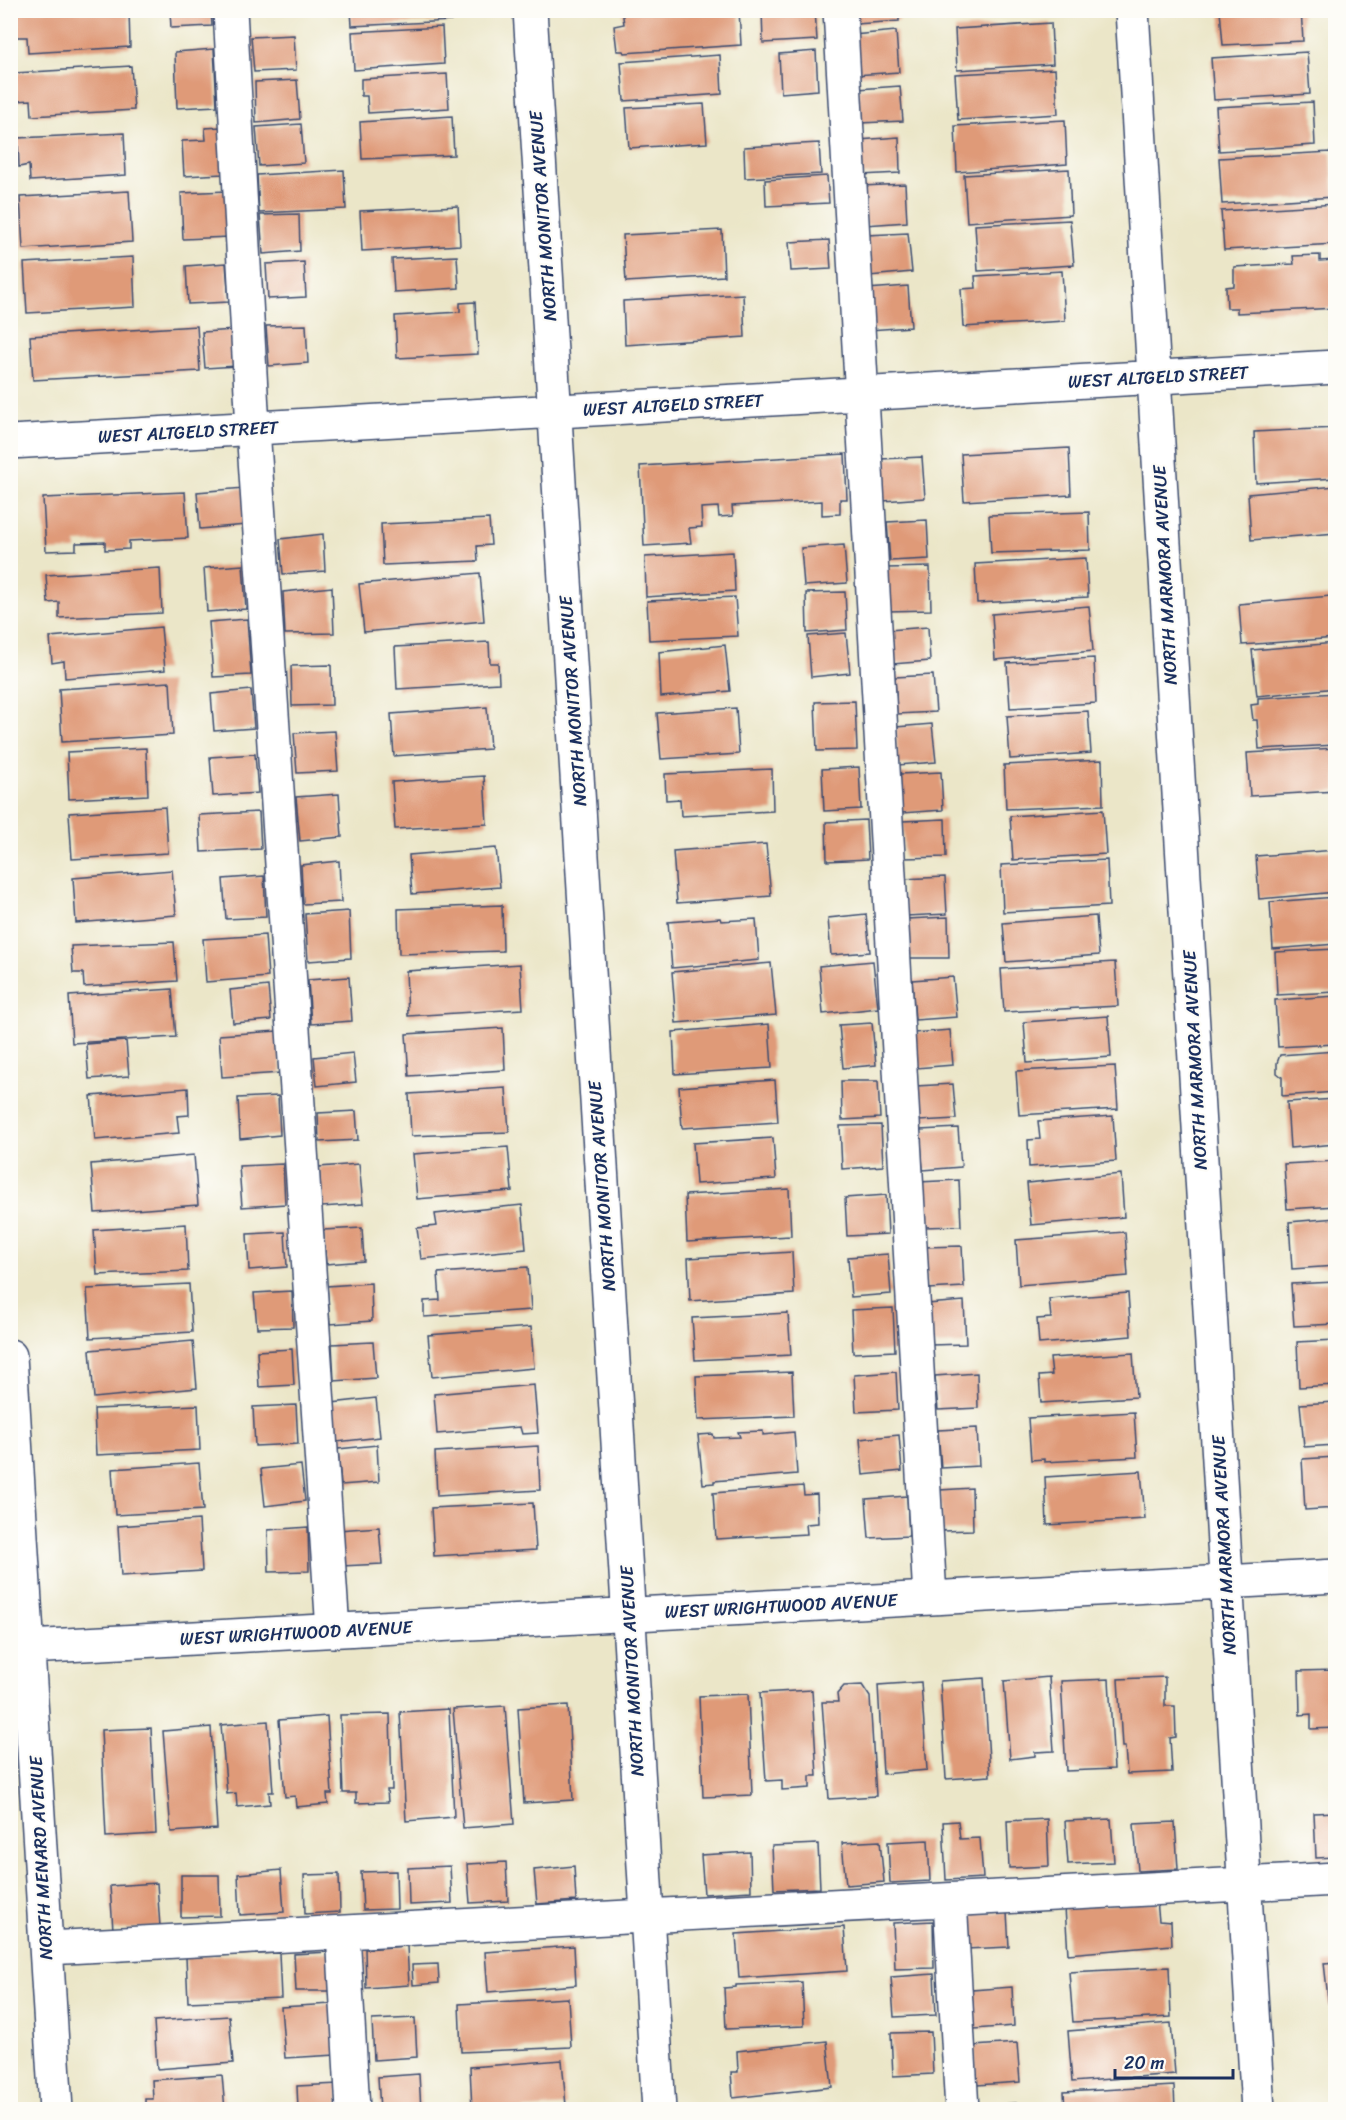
<svg xmlns="http://www.w3.org/2000/svg" width="1346" height="2120" viewBox="0 0 1346 2120" font-family="Sriracha,sans-serif">
  <style>
    .building { fill: #df9a78 }
    .lines { fill: none; stroke-linecap: round; stroke-linejoin: round }
    .minor-casing { stroke: #3a4a6e; stroke-width: 36 }
    .minor { stroke: #fff; stroke-width: 33 }
    .labels { text-anchor: middle; stroke-width: 4.5; stroke-linejoin: round; paint-order: stroke }
    .street-label { font-size: 18px; fill: #1b2f5e; stroke: #fdfcf7 }
  </style>
  <rect width="100%" height="100%" fill="#fdfcf7"/>
  <filter id="ink" filterUnits="userSpaceOnUse"><feTurbulence type="fractalNoise" baseFrequency=".0167" numOctaves="2"/><feDisplacementMap in="SourceGraphic" scale="12" xChannelSelector="R" yChannelSelector="G"/><feConvolveMatrix kernelMatrix="1 2 1 2 8 2 1 2 1" color-interpolation-filters="sRGB"/></filter>
  <filter id="wash" filterUnits="userSpaceOnUse"><feTurbulence type="fractalNoise" baseFrequency=".008" numOctaves="4" result="noise"/><feDisplacementMap in="SourceGraphic" scale="24" xChannelSelector="R" yChannelSelector="G"/><feGaussianBlur stdDeviation="1.35" result="paint"/><feColorMatrix in="noise" values="0 0 0 0 0 0 0 0 0 0 0 0 0 0 0 0 0 1.4 0 .05"/><feComposite in="paint" operator="in"/></filter>
  <g filter="url(#wash)">
    <rect width="100%" height="100%" fill="#ebe6c8"/>
    <g id="blocks">
      <!-- building -->
      <path class="building" d="M10,10H129L130,47L28,53L27,37H12Z
        M170,10H211L212,26L171,28Z
        M351,10H451V21L352,26Z
        M622,10H739L741,45L624,53L623,51H617L614,26L624,24Z
        M762,10H815L817,40L763,43Z
        M855,10H899V21L856,24Z
        M928,10H1023V12L928,18Z
        M1220,10H1301L1303,41L1223,45Z
        M1051,23L1053,64L957,70L955,29Z
        M442,27L444,64L354,70L352,32Z
        M896,31L899,72L855,75L853,35Z
        M294,35L296,70L254,72L251,37Z
        M214,49L217,106L177,108L175,52Z
        M816,51L818,90L781,93L779,54Z
        M1307,52L1310,94L1214,100L1211,58Z
        M720,55L722,94L624,101L621,62Z
        M131,66L134,110L32,116L31,100L17,101L15,73Z
        M1055,69L1058,114L958,120L955,74Z
        M447,74L449,108L368,113L367,96H361V79Z
        M297,80L300,119L256,123L255,82Z
        M900,86L903,121L860,123L858,89Z
        M1313,102L1315,145L1219,151L1216,107Z
        M704,104L707,143L629,148L626,108Z
        M452,116L454,155L362,159L360,122Z
        M1065,120L1067,164L957,172L955,126Z
        M301,124L304,163L259,166L256,127Z
        M221,127L223,174L184,176L182,141L206,140L205,128Z
        M124,133L126,175L30,181L29,165L19,167L18,138Z
        M899,137L900,173L861,175L859,140Z
        M819,143L821,174L745,178L744,147Z
        M1331,152L1334,197L1222,204L1219,158Z
        M1069,169L1071,215L967,222L964,175Z
        M344,170L346,209L259,213L257,175Z
        M827,176L829,203L766,206L765,180Z
        M905,184L907,222L865,225L862,186Z
        M129,191L132,242L23,249L20,197Z
        M227,191L229,237L183,239L181,193Z
        M1336,204V244L1224,250L1221,211Z
        M458,206L460,245L362,251L360,211Z
        M299,214L300,251L263,254L260,215Z
        M1070,220L1074,265L978,271L975,225Z
        M722,230L724,276L626,282L623,235Z
        M908,233L912,272L869,276L867,235Z
        M829,240L831,269L791,271L789,242Z
        M1320,255V261L1336,260V308L1237,313V308H1227L1226,287L1234,286V267L1294,264L1293,256Z
        M457,256L459,288L394,292L392,259Z
        M133,257L135,307L27,313L24,263Z
        M304,262L306,297L268,299L266,264Z
        M226,263L229,302L188,304L186,266Z
        M1062,271L1065,321L963,327L961,289L976,288L975,276Z
        M908,286L911,327L869,330L867,289Z
        M743,294L745,337L625,345L623,301Z
        M475,302L478,354L397,358L395,316L460,312V303Z
        M306,325L308,363L269,366L266,326Z
        M197,326L200,371L33,380L30,336Z
        M236,330L237,366L205,368L202,332Z
        M1336,428V478L1256,483L1254,432Z
        M1069,448L1071,495L964,501L961,454Z
        M845,454L847,499H840V514L822,515V501L732,506L733,516L719,517L718,507L701,508L702,527L689,528L691,543L644,546L640,466Z
        M922,457L925,498L883,501L881,459Z
        M1336,486V533L1251,540L1248,494Z
        M244,488L246,525L200,529L197,492Z
        M185,492L188,538L129,541V549L105,550V542L76,543V550L46,551L43,498Z
        M1089,512L1090,550L991,553L989,515Z
        M489,519L491,545L477,546L478,561L383,565L381,524Z
        M927,520L929,559L890,561L887,522Z
        M323,534L325,571L283,574L280,539Z
        M844,545L847,583L804,586L801,548Z
        M733,552L735,591L646,597L645,557Z
        M1086,558L1088,597L977,603L975,564Z
        M243,565L246,609L207,612L204,568Z
        M930,567L931,610L887,611L886,568Z
        M160,568L162,613L59,618V602L48,603L46,575Z
        M480,573L484,621L364,632L359,584Z
        M332,587L334,633L285,634L283,592Z
        M845,592L847,630L807,633L806,593Z
        M1331,596L1333,621H1336V638L1242,645L1239,604Z
        M735,597L738,636L649,640L647,601Z
        M1089,606L1093,651L995,660L992,614Z
        M247,619L251,675L213,677L209,622Z
        M161,627L165,670L65,678L64,661L52,663L50,637Z
        M928,627L930,661L892,664L889,630Z
        M846,633L850,673L811,677L808,636Z
        M489,642L490,663H498L499,683L397,689L395,647Z
        M1336,643V688L1257,696L1252,650Z
        M725,645L730,691L661,697L659,652Z
        M1094,658L1096,703L1010,708L1007,663Z
        M331,665L332,705L292,706L291,666Z
        M933,675L936,712L897,714L895,677Z
        M170,682L173,735L62,742L59,689Z
        M251,690L254,728L214,731L211,694Z
        M1336,693V745L1259,749L1257,720H1253L1251,705L1258,704V698Z
        M855,701L857,750L817,751L815,702Z
        M487,707L490,749L394,756L391,714Z
        M736,708L739,754L661,759L657,713Z
        M1088,711L1091,753L1010,759L1007,716Z
        M932,724L936,762L898,765L896,727Z
        M335,731L338,771L297,773L294,733Z
        M146,748L148,795L69,799L67,752Z
        M1336,748V791L1250,796L1247,753Z
        M255,754L258,793L213,796L210,757Z
        M1102,760L1103,805L1006,809L1004,765Z
        M859,767L861,809L824,811L822,769Z
        M772,769L773,811L681,816L680,799L666,800L665,774Z
        M941,772L943,810L902,813L900,774Z
        M484,776L487,824L395,829L392,782Z
        M339,794L342,837L300,841L296,797Z
        M165,807L168,853L72,859L69,813Z
        M1103,810L1106,854L1013,860L1010,816Z
        M259,812L261,849L201,852L199,815Z
        M945,819L946,857L904,858L903,821Z
        M866,820L868,859L827,861L826,822Z
        M766,844L771,896L677,903L673,851Z
        M496,848L500,887L412,894L409,855Z
        M1336,850V892L1259,899L1256,856Z
        M1107,860L1109,906L1003,912L1001,865Z
        M339,861L341,902L303,904L301,865Z
        M172,870L176,915L76,923L73,878Z
        M264,876L266,917L226,919L223,879Z
        M945,877L947,914L906,916L903,879Z
        M1336,897V944L1273,949L1270,902Z
        M502,905L503,951L399,954L398,909Z
        M349,911L351,958L308,961L305,914Z
        M866,914L870,952L831,955L828,918Z
        M1096,916L1099,955L1006,962L1003,923Z
        M948,917L949,958H909L907,919Z
        M720,918L721,921L756,919L759,960L672,968L668,922Z
        M265,935L268,977L206,982L203,939Z
        M174,942L177,981L84,987L83,973H73L71,946Z
        M1336,949V992L1277,995L1275,952Z
        M873,961L878,1008L823,1014L819,966Z
        M1115,962L1118,1006L1004,1012L1001,969Z
        M771,963L776,1015L676,1023L672,972Z
        M520,964L523,1009L408,1016L406,971Z
        M349,977L352,1021L311,1024L308,980Z
        M953,977L957,1017L915,1020L912,980Z
        M268,986L271,1020L233,1023L230,990Z
        M172,989L176,1037L72,1043L69,996Z
        M1336,996V1044L1278,1047L1275,1000Z
        M1108,1016L1111,1057L1027,1063L1024,1022Z
        M872,1023L876,1065L843,1068L839,1025Z
        M769,1024L772,1068L675,1074L673,1032Z
        M503,1028L505,1070L409,1076L406,1034Z
        M950,1030L953,1065L916,1068L913,1033Z
        M278,1031L281,1073L222,1077L219,1035Z
        M126,1041L129,1076L89,1079L86,1044Z
        M1336,1051V1092L1282,1096V1077L1277,1073V1063L1280,1055Z
        M353,1053L356,1082L317,1086L314,1057Z
        M1115,1066L1118,1109L1019,1115L1016,1071Z
        M775,1080L778,1122L682,1128L679,1087Z
        M841,1081H878L880,1118L842,1120Z
        M953,1084L956,1119L919,1121L916,1086Z
        M188,1088L189,1115L177,1116L179,1133L95,1140L91,1096Z
        M506,1088L509,1132L411,1136L409,1094Z
        M278,1096L280,1135L240,1139L238,1098Z
        M1336,1099V1144L1290,1148L1287,1102Z
        M356,1111L358,1140L319,1142L318,1113Z
        M1113,1116L1116,1161L1029,1167L1028,1140L1040,1139L1038,1121Z
        M881,1125L883,1166L842,1169L840,1126Z
        M958,1128L961,1167L923,1170L920,1130Z
        M773,1138L776,1179L696,1184L693,1143Z
        M508,1147L512,1191L417,1199L413,1154Z
        M194,1155L198,1205L95,1213L91,1164Z
        M1336,1161V1206L1287,1209L1284,1164Z
        M283,1164L285,1204L242,1207L239,1166Z
        M359,1164L363,1204L322,1207L319,1167Z
        M1121,1174L1124,1217L1031,1225L1027,1183Z
        M959,1180L961,1226L923,1227L919,1182Z
        M789,1189L791,1236L687,1242L685,1195Z
        M886,1195L888,1234L847,1236L845,1198Z
        M522,1205L526,1249L421,1259L417,1228L437,1226L435,1214Z
        M1336,1218V1266L1292,1269L1289,1222Z
        M186,1224L188,1271L97,1275L94,1230Z
        M362,1228L364,1261L326,1264L323,1230Z
        M285,1232L287,1267L249,1270L247,1234Z
        M1125,1232L1128,1276L1019,1285L1016,1240Z
        M962,1246L964,1287L927,1289L924,1247Z
        M792,1252L794,1294L690,1301L688,1258Z
        M888,1254L891,1294L851,1297L848,1257Z
        M528,1267L531,1310L424,1317V1301L440,1300L438,1273Z
        M1336,1282V1324L1294,1326L1291,1284Z
        M371,1283L372,1321L330,1324L327,1286Z
        M189,1284L192,1332L90,1338L87,1289Z
        M292,1291L293,1327L257,1328L254,1293Z
        M1128,1293L1131,1336L1039,1344L1037,1319L1051,1318L1049,1299Z
        M964,1301L966,1344L930,1345L927,1304Z
        M893,1308L895,1351L853,1353L851,1310Z
        M788,1313L791,1355L695,1360L692,1318Z
        M531,1327L534,1368L432,1377L428,1335Z
        M1336,1340V1385L1299,1387L1297,1342Z
        M193,1341L197,1388L94,1398L90,1350Z
        M373,1342L376,1378L334,1381L332,1344Z
        M292,1349L294,1385L259,1387L257,1351Z
        M1133,1353L1136,1397L1041,1403L1039,1376L1052,1375L1050,1358Z
        M792,1372L794,1416L698,1420L696,1376Z
        M896,1372L898,1410L856,1412L854,1375Z
        M977,1373L978,1408L938,1410L935,1376Z
        M534,1385L538,1433L522,1434L520,1427L437,1434L434,1394Z
        M376,1398L380,1437L337,1442L332,1403Z
        M1336,1402V1445L1304,1447L1300,1404Z
        M198,1405L200,1450L96,1455L94,1409Z
        M296,1405L298,1444L255,1446L253,1407Z
        M1134,1412L1137,1457L1044,1462V1459L1031,1460L1028,1418Z
        M977,1428L979,1466L941,1468L938,1430Z
        M763,1431V1435L794,1432L797,1474L714,1481V1483L703,1484L698,1435L713,1434L714,1438L740,1437L738,1432Z
        M899,1435L902,1471L863,1475L860,1439Z
        M377,1445L379,1482L341,1485L338,1449Z
        M538,1446L540,1490L437,1496L435,1452Z
        M1336,1457V1508L1305,1510L1302,1459Z
        M199,1463L203,1510L115,1515L112,1469Z
        M301,1465L305,1501L265,1506L261,1469Z
        M1141,1471L1145,1519L1047,1525L1045,1477Z
        M803,1486L804,1495L817,1494L818,1523L806,1524L807,1534L716,1539L713,1493Z
        M972,1488L973,1530L942,1531L940,1490Z
        M907,1496L909,1536L869,1538L866,1499Z
        M533,1503L536,1550L434,1556L431,1508Z
        M199,1520L202,1571L121,1576L118,1526Z
        M308,1527L309,1571L269,1572L268,1530Z
        M379,1527L382,1564L341,1566L338,1530Z
        M1336,1670V1728L1311,1729V1714L1300,1715L1299,1671Z
        M1049,1677L1054,1751L1035,1752V1756L1010,1759L1004,1681Z
        M1165,1677V1706H1175L1176,1737L1170,1738L1172,1772L1127,1774L1125,1747H1122L1118,1679Z
        M984,1678L990,1776L946,1779L940,1681Z
        M1109,1679L1114,1769L1066,1771L1061,1681Z
        M921,1682L927,1770L883,1774L878,1685Z
        M862,1685L870,1697L876,1796L829,1799L822,1702H838L837,1694L844,1686Z
        M812,1690L817,1776H810V1788L782,1790V1780L766,1781L760,1693Z
        M748,1694L752,1795L703,1797L699,1696Z
        M568,1705L573,1800L524,1803L518,1708Z
        M505,1706L514,1824L463,1828L453,1709Z
        M449,1709L454,1817L406,1821L400,1712Z
        M390,1714L392,1790H387L388,1802L356,1803V1793H343L340,1715Z
        M327,1716L332,1794H327L328,1804L296,1807L295,1796L285,1797L279,1720Z
        M268,1721L273,1792H269L270,1804L237,1807L236,1793L227,1794L221,1725Z
        M211,1727L217,1829L171,1832L163,1731Z
        M151,1728L156,1834L106,1837L101,1730Z
        M1336,1812V1857L1316,1858L1314,1813Z
        M1047,1819L1049,1866L1009,1868L1007,1821Z
        M1111,1819L1114,1862L1068,1864L1065,1821Z
        M958,1821L960,1839L980,1838L983,1878L946,1880L943,1822Z
        M1175,1822L1178,1869L1138,1871L1134,1824Z
        M928,1840L930,1881L890,1883L888,1842Z
        M880,1841L884,1882L846,1885L842,1843Z
        M818,1844L820,1888L774,1890L772,1846Z
        M750,1852L751,1891L704,1894L701,1855Z
        M506,1862L508,1901L470,1903L467,1864Z
        M450,1866L452,1903L409,1905L408,1868Z
        M574,1866L576,1901L537,1904L534,1870Z
        M281,1870L284,1912L240,1915L238,1874Z
        M396,1871L397,1909L363,1910L361,1872Z
        M339,1874L340,1912L305,1914L304,1875Z
        M181,1875H219L220,1916L181,1917Z
        M157,1883L160,1927L113,1930L110,1886Z
        M1157,1901L1159,1921L1171,1922L1172,1945L1068,1954L1065,1908Z
        M1007,1912L1009,1947L966,1949L965,1914Z
        M933,1921L934,1968L895,1969L893,1923Z
        M844,1927L847,1971L739,1978L736,1934Z
        M407,1946L409,1985L366,1988L365,1949Z
        M574,1946L576,1985L488,1992L485,1952Z
        M329,1952L331,1991H296L294,1954Z
        M279,1953L281,1998L188,2002L186,1957Z
        M1336,1962V2006L1329,2007L1324,1963Z
        M438,1964L439,1983L413,1985L412,1965Z
        M1169,1967L1171,2017L1073,2022L1069,1972Z
        M934,1974L936,2015L894,2017L891,1977Z
        M802,1982L804,2026L726,2029L724,1988L736,1987V1985Z
        M1012,1987L1014,2026L974,2029L972,1990Z
        M568,1998L571,2047L461,2052L459,2004Z
        M332,2004L336,2055L285,2058L281,2007Z
        M229,2016L233,2063L157,2069L154,2021Z
        M415,2018L417,2057L374,2060L372,2020Z
        M1171,2023L1175,2074L1072,2082L1068,2031Z
        M931,2032L933,2074L893,2076L891,2033Z
        M827,2041L832,2087L733,2098L731,2072H738L737,2051Z
        M1017,2043L1020,2082L977,2085L974,2046Z
        M562,2060L566,2106L516,2110H472L470,2067Z
        M419,2074L421,2110H380L378,2077Z
        M222,2075L225,2110H145V2099H153L152,2080Z
        M339,2084V2110H298L297,2086Z
        M1174,2086L1175,2110H1065L1064,2092Z
        M1016,2103L1017,2110H976L975,2106Z
        M846,2105L847,2110H799V2108Z"/>
    </g>
  </g>
  <g filter="url(#ink)">
    <use href="#blocks" fill-opacity="0" stroke="#3a4a6e" stroke-width="1.5"/>
    <g class="lines">
      <defs>
        <path id="minor" d="M230,10L253,428L333,1631
          M530,10L659,2110
          M840,10L930,1598
          M1132,10L1258,2110
          M10,442L1336,367
          M10,1356L56,2110
          M10,1648L1336,1576
          M950,1900L962,2110
          M343,1933L353,2110
          M47,1948L1336,1879"/>
      </defs>
      <!-- minor casing -->
      <use href="#minor" class="minor-casing"/>
      <!-- minor -->
      <use href="#minor" class="minor"/>
    </g>
  </g>
  <g class="labels">
    <!-- street labels -->
    <g class="street-label">
      <text transform="translate(543 216) rotate(-94)" y="6">NORTH MONITOR AVENUE</text>
      <text transform="translate(1158 377) rotate(-3)" y="6">WEST ALTGELD STREET</text>
      <text transform="translate(673 405) rotate(-3)" y="6">WEST ALTGELD STREET</text>
      <text transform="translate(188 432) rotate(-3)" y="6">WEST ALTGELD STREET</text>
      <text transform="translate(1165 575) rotate(-93)" y="6">NORTH MARMORA AVENUE</text>
      <text transform="translate(573 701) rotate(-94)" y="6">NORTH MONITOR AVENUE</text>
      <text transform="translate(1195 1060) rotate(-93)" y="6">NORTH MARMORA AVENUE</text>
      <text transform="translate(602 1186) rotate(-94)" y="6">NORTH MONITOR AVENUE</text>
      <text transform="translate(1224 1545) rotate(-93)" y="6">NORTH MARMORA AVENUE</text>
      <text transform="translate(781 1606) rotate(-3)" y="6">WEST WRIGHTWOOD AVENUE</text>
      <text transform="translate(296 1633) rotate(-3)" y="6">WEST WRIGHTWOOD AVENUE</text>
      <text transform="translate(632 1671) rotate(-93)" y="6">NORTH MONITOR AVENUE</text>
      <text transform="translate(41 1858) rotate(-93)" y="6">NORTH MENARD AVENUE</text>
    </g>
  </g>
  <!-- margin -->
  <rect width="1346" height="2120" fill="none" stroke="#fdfcf7" stroke-width="36"/>
  <!-- scale -->
  <path d="M1115 2069v9h118v-9" fill="none" stroke="#1b2f5e" stroke-width="3"/>
  <text x="1124" y="2069" font-size="18" fill="#1b2f5e" stroke="#fdfcf7" stroke-width="4.5" paint-order="stroke">20 m</text>
</svg>
